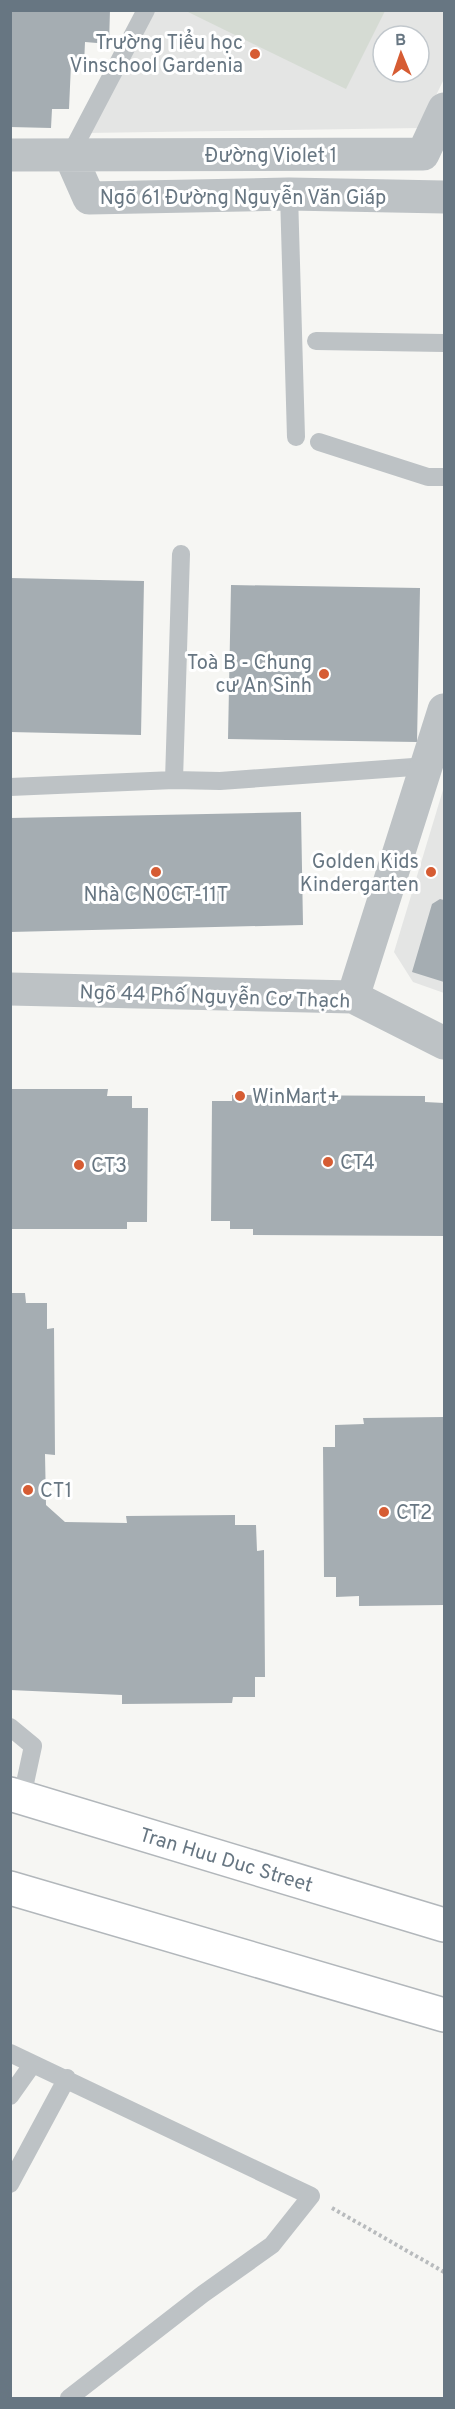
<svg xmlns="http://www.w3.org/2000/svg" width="455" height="2409" viewBox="0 0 455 2409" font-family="Overpass,sans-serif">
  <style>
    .built { fill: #e4e5e4; fill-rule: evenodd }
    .green { fill: #d5dbd3 }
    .building { fill: #a5adb2 }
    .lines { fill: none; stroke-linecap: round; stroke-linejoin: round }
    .secondary-casing { stroke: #b2b7bb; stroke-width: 36 }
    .path { stroke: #b8bbbd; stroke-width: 4; stroke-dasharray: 3 3; stroke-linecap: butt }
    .lane { stroke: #bdc2c5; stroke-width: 18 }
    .street { stroke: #bdc2c5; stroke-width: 33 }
    .secondary { stroke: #fff; stroke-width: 33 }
    .poi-dot { fill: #d65c33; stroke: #fff; stroke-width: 2 }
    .labels { text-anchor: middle; stroke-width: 6; stroke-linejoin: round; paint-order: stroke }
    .poi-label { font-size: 20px; fill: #677682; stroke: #fff; text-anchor: start }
    .street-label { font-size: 20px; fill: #677682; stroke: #fff }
  </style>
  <rect width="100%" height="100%" fill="#f6f6f3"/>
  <!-- built -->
  <path class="built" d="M150,11H444V79L420,128L86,133ZM383,36H419V72H383Z
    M443,790L444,791V993L413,982L394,952Z"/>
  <!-- green -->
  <path class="green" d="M186,11L385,10V11L346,89Z"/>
  <!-- building -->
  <path class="building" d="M10,10H110L109,44L85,42L84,65L71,64L69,109H52L51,128L10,127Z
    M10,578L144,581L141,735L10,732Z
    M231,585L420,588L417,742L228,739Z
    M301,812L303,925L10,932V818Z
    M440,899L444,900V982L412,972L432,904Z
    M10,1089H108L107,1096H132V1108H148L147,1222H127V1229H10Z
    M232,1095L425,1096V1102L444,1103V1236L253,1235V1229H230V1221H211L212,1101H232Z
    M10,1293H25L26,1303H47V1329L54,1328L55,1455L45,1454L46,1505L65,1522L127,1523L126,1516L235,1515V1525H256L257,1551L264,1550L265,1677H255V1697H233L232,1703L122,1704V1695L10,1690Z
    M444,1417V1605L359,1606V1596L336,1597V1577H324L323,1447H335V1425L364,1424L363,1418Z"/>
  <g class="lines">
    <defs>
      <g id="secondary">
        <path id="s1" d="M10,1794L444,1925"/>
        <path d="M10,1888L444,2015"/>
      </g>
    </defs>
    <!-- secondary casing -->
    <use href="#secondary" class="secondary-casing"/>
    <!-- path -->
    <path class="path" d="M332,2208L444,2272"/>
    <!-- lane -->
    <path class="lane" d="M70,155L146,10
      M289,194L296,437
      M316,341L444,343
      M319,442L428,477H444
      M174,780L181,554
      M10,787L174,780L220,781L427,766
      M10,1727L33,1746L22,1797
      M10,2053L311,2196L272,2245L203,2294L69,2398
      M10,2096L32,2065
      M10,2184L67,2078"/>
    <!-- street -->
    <path class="street" d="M10,155L423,154L444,109
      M70,155L89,198L289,194L444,197
      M10,989L353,997L444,1043
      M353,997L444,710"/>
    <!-- secondary -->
    <use href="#secondary" class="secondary"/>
  </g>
  <!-- markers -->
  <g class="poi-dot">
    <circle cx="255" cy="54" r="6"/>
    <circle cx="324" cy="674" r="6"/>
    <circle cx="156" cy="872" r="6"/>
    <circle cx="431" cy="872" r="6"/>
    <circle cx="240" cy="1096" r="6"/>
    <circle cx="328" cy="1162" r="6"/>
    <circle cx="79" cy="1165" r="6"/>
    <circle cx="28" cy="1490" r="6"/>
    <circle cx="384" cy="1512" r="6"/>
  </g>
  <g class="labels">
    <!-- poi labels -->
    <g class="poi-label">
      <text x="243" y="49" text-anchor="end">Trường Tiểu học<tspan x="243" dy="23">Vinschool Gardenia</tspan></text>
      <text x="312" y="669" text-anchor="end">Toà B - Chung<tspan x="312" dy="23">cư An Sinh</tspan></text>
      <text x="419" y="868" text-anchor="end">Golden Kids<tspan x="419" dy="23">Kindergarten</tspan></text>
      <text x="156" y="901" text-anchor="middle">Nhà C NOCT-11T</text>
      <text x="252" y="1103">WinMart+</text>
      <text x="340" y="1169">CT4</text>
      <text x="91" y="1172">CT3</text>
      <text x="40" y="1497">CT1</text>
      <text x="396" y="1519">CT2</text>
    </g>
    <!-- street labels -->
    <g class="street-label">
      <text x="271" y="162">Đường Violet 1</text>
      <text x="243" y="204">Ngõ 61 Đường Nguyễn Văn Giáp</text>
      <text transform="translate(215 996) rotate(2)" y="7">Ngõ 44 Phố Nguyễn Cơ Thạch</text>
      <text dy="7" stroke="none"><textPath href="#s1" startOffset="226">Tran Huu Duc Street</textPath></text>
    </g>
  </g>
  <!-- border -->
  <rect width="455" height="2409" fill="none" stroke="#677682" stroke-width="24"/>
  <!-- north arrow -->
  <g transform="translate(401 54) rotate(358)"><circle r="28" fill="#ffffff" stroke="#c2c8cd" stroke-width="1.5"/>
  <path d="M0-4.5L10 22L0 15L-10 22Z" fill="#d65c33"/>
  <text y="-9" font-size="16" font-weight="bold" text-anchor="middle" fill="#677682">B</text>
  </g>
</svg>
